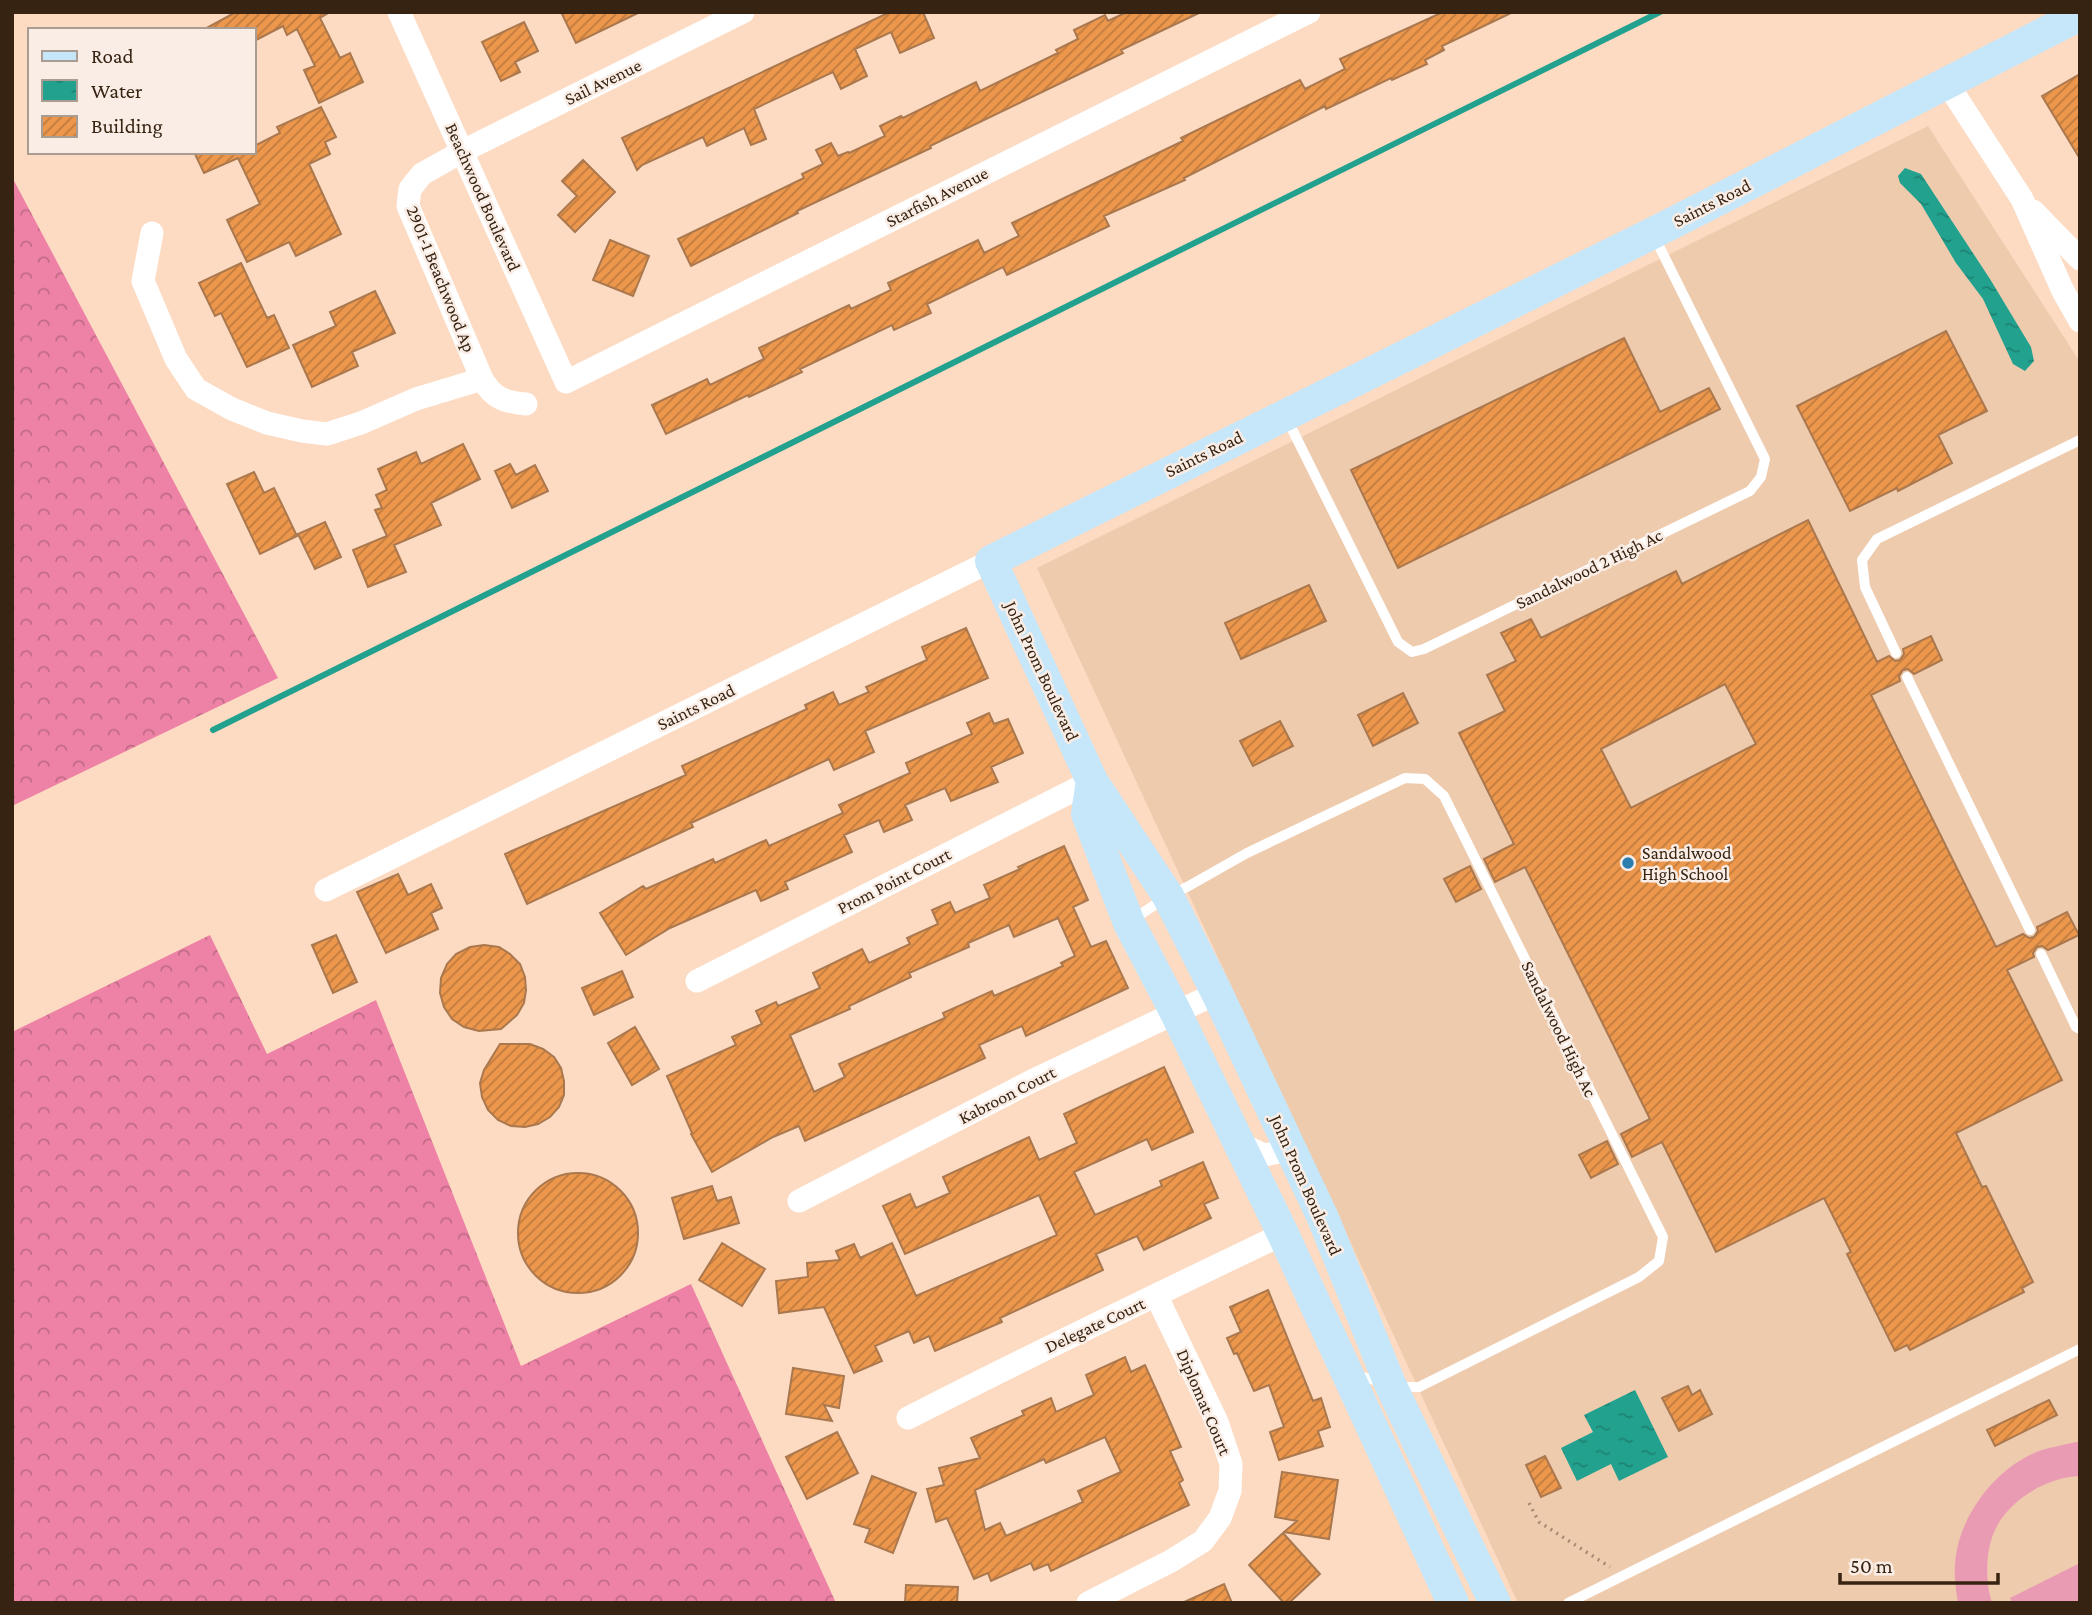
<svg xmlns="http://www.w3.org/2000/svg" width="2092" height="1615" viewBox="0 0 2092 1615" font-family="'Crimson Pro',serif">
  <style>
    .built { fill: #efcbae }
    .grass { fill: #ea9bb4 }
    .forest { fill: url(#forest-crowns) }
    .water { fill: url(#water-ripples) }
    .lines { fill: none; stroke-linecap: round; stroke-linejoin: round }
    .stream { stroke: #21a18e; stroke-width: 6 }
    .building { fill: url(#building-hatch); stroke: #aa784f; stroke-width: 2; fill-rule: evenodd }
    .path { stroke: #a68a74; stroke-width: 3.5; stroke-dasharray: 2 5; stroke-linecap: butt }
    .lane { stroke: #fff; stroke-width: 10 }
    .street { stroke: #fff; stroke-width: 23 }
    .secondary { stroke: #c6e6f9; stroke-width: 32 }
    .poi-dot { fill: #2c7eaf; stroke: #f9ede5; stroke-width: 2.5 }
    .labels { text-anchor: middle; stroke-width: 5; stroke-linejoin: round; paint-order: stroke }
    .street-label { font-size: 18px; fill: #372312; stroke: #f9ede5 }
    .poi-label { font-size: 18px; fill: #372312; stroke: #f9ede5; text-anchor: start }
  </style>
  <defs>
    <pattern id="forest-crowns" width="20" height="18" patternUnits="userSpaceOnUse" patternTransform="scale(1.75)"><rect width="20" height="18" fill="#ed82a6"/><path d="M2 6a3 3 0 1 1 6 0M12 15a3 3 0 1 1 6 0" fill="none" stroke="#c16a86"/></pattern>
    <pattern id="water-ripples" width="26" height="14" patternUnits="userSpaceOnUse" patternTransform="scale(1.75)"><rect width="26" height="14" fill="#21a18e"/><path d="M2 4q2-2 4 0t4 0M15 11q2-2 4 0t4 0" fill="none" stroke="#1e8373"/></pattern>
    <pattern id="building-hatch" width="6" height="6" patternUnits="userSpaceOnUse" patternTransform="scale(1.75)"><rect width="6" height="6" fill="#ec974c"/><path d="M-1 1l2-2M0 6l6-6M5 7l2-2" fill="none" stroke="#c07b3e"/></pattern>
  </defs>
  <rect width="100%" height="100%" fill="#fddbc2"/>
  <!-- built -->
  <path class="built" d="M1928,126L2080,362V1603H1518L1037,568Z"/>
  <!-- grass -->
  <path class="grass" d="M2076,1442H2080V1476C2048,1477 2010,1499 1996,1528C1985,1549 1985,1581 1992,1603H1958C1956,1591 1954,1577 1955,1564C1958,1517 1995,1468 2039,1451C2051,1447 2064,1445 2076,1442Z
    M2080,1563V1603H2012L2010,1598Z"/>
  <!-- forest -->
  <path class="forest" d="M12,177L278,678L12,806Z
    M210,935L267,1054L376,1000L521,1366L691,1284L836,1603H12V1032Z"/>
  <!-- water -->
  <path class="water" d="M1905,168L1921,174L1990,279L2031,347L2034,361L2025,371L2013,364L1983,299L1956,263L1921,204L1900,183L1898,176Z
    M1635,1390L1668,1457L1619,1481L1611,1464L1577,1481L1561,1448L1593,1432L1584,1415Z"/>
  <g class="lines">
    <!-- stream -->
    <path class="stream" d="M213,730L1660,12"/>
  </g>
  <!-- building -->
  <path class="building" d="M236,12H330L320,18L340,58L350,53L363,82L319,103L304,70L315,66L297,29L287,35L283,26L254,41V30H203Z
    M561,12H640L576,43Z
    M890,12H923L934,38L900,53L891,32L855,49L867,76L841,89L833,72L754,109L766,139L751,145L744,128L707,146L703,137L642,165L637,170L622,138Z
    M1127,12H1201L1121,50L1123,53L930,146L931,148L797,211L798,213L691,266L678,239L804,178L802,174L823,164L816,150L831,143L838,156L848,152L849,153L885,136L880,126L901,116L903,118L976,82L980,91L1058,53L1056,50L1078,39L1074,30L1105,15L1108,21Z
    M1443,12H1513L1442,46L1444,50L1425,60L1427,64L1392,80L1391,78L1326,109L1325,106L1184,178L1185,180L1104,216L1109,226L1007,275L1003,267L927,304L931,313L894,330L892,325L800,369L802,372L749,397L748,395L666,434L652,405L707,379L710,385L764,359L759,348L849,305L851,309L891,290L888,283L978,240L984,253L1019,236L1012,223L1183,141L1181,138L1300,80L1305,89L1345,69L1340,59Z
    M524,22L538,51L515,62L520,72L501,81L482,42Z
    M2080,74V159L2042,96Z
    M321,107L336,137L325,142L330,154L309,164L341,234L296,256L289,242L247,262L227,220L260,204L238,158L204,173L194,152H254V146L280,133L277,127Z
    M583,160L615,192L575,232L558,215L577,196L562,181Z
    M610,240L649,256L633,296L593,280Z
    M241,263L267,318L274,315L289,348L247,367L221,313L215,316L199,283Z
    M375,291L395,333L352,352L358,366L312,387L293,345L336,326L330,312Z
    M1946,331L1987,411L1938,435L1952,463L1898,491L1897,488L1850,511L1797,406Z
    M1624,338L1660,412L1709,388L1720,409L1398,568L1351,470Z
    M463,444L480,479L431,503L441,525L394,545L406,572L368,587L353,550L387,536L375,510L382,508L376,495L387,490L378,469L416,452L421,464Z
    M510,464L516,475L535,465L548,491L512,508L495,471Z
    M254,472L264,493L274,488L297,536L260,554L227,484Z
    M1808,520L1877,662L1889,656L1895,661L1900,660L1904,654L1903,649L1931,636L1942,660L1914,674L1908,669L1903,670L1899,676L1900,681L1871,695L1996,947L2023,934L2029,938L2034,937L2038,931L2037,927L2067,912L2079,935L2048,950L2042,946L2037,947L2033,953L2034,957L2007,970L2062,1080L1956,1133L1982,1187L1986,1186L2033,1282L2022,1288L2024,1292L1910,1350L1907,1345L1895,1351L1847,1254L1851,1252L1824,1198L1716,1252L1662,1142L1632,1157L1621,1134L1650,1119L1525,867L1495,882L1484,859L1514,844L1459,733L1505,711L1487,675L1516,661L1501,633L1531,619L1541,638L1676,571L1682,584ZM1725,684L1756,744L1631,808L1601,749Z
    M325,522L341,557L315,569L298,534Z
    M1309,585L1326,621L1241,659L1225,623Z
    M966,628L988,678L865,731L874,752L834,770L829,759L691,823L693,827L527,904L505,854L686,775L682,766L807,709L805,705L833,692L839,705L869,692L866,687L927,660L922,647Z
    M1403,693L1418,723L1373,746L1358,715Z
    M989,713L994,724L1008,719L1023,753L991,767L998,782L951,801L945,788L905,805L912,820L884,832L879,820L844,835L852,852L785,882L788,889L761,901L756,890L670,928L626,955L600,913L643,886L646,889L713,859L715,863L766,840L769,846L843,813L839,805L910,773L906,763L972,734L967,723Z
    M1280,721L1293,746L1253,766L1240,741Z
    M1064,846L1088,900L1073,907L1091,947L1106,941L1128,988L1026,1036L1022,1026L979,1045L985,1058L805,1141L799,1126L773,1137L712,1172L691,1134L692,1133L667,1076L736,1045L732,1037L762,1024L756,1011L776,1002L778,1006L820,988L813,973L862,949L869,963L910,944L907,938L938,924L932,910L950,902L955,913L990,898L984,885L1020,869L1018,867ZM1058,918L1075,956L1061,963L1063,966L994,996L992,991L943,1013L945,1018L839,1064L845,1077L814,1092L790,1035L850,1009L849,1006L911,977L909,973L969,947L968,943L1009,925L1014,937Z
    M1470,866L1481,889L1456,902L1444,879Z
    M398,874L408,895L431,884L442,908L431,913L438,929L386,953L357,892Z
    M336,935L357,982L333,993L312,945Z
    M484,945L499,947L510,954L520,964L525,977L526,990L524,1003L517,1015L501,1029L479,1031L464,1027L452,1019L444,1007L440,993L441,978L447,964L456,954L470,947Z
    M622,971L633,997L594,1015L582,988Z
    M635,1027L659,1069L632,1085L608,1043Z
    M500,1044H530L543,1049L554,1057L561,1068L564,1081V1095L559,1107L550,1117L538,1124L525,1127L511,1126L498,1120L488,1110L482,1097L480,1083L484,1070Z
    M1164,1067L1193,1132L1152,1150L1147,1139L1074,1172L1095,1215L1162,1186L1160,1181L1203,1162L1218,1198L1204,1204L1211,1218L1144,1250L1137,1236L1096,1254L1103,1270L1000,1318L1002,1322L935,1351L929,1336L914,1343L909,1331L875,1346L882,1361L854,1373L824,1307L779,1313L776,1281L808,1277L807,1263L840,1260L836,1251L854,1244L860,1258L892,1243L916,1296L1057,1235L1039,1195L905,1254L883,1206L910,1194L916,1208L950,1193L943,1177L1029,1137L1039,1160L1077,1143L1064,1114Z
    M1607,1141L1618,1164L1591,1178L1579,1155Z
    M518 1233a60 60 0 1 1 120 0a60 60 0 1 1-120 0Z
    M712,1186L717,1201L731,1197L739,1223L684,1239L672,1198Z
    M722,1243L765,1269L742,1306L699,1280Z
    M1268,1290L1313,1401L1321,1398L1330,1427L1318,1431L1323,1446L1279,1460L1270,1432L1284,1427L1269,1385L1254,1391L1237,1353L1234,1354L1227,1338L1241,1332L1230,1307Z
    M1125,1357L1131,1372L1145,1365L1158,1394L1181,1447L1170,1451L1183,1480L1179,1483L1189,1505L1051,1571L1048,1564L1034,1570L1031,1563L991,1581L988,1573L974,1579L947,1518L936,1522L927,1489L944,1485L939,1468L980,1458L971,1438L1024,1415L1022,1411L1051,1398L1056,1412L1094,1395L1086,1375ZM1105,1437L1121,1472L1078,1491L1083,1502L1006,1536L1000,1523L985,1530L975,1490L1044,1459L1046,1463Z
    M793,1368L844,1376L839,1408L824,1405L832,1421L786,1414Z
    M1688,1386L1692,1395L1700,1390L1712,1414L1679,1431L1662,1398Z
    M2049,1400L2057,1415L1995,1446L1987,1430Z
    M837,1432L858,1473L807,1499L786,1457Z
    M1545,1456L1561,1488L1541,1497L1526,1465Z
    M1282,1472L1338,1480L1329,1539L1284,1532L1297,1521L1275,1517Z
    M872,1476L916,1493L893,1553L865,1542L870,1529L854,1524Z
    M1283,1533L1320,1574L1289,1603H1284L1249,1565Z
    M1224,1584L1232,1603H1182Z
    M906,1585L958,1587L957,1603H905Z"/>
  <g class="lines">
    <!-- path -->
    <path class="path" d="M1529,1503L1539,1522L1610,1567"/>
    <!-- lane -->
    <path class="lane" d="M1286,417L1398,642L1412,652L1424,649L1750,491L1761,477L1765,459L1654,236
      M1896,653L1865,587L1862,560L1877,539L2080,440
      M1907,677L2030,930
      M1132,920L1168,896L1187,887L1247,853L1405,778L1425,779L1444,796L1663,1237L1659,1261L1639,1277L1419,1387H1401L1359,1376L1356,1372
      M2041,954L2076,1027L2080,1029
      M1568,1603L2080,1349"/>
    <!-- street -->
    <path class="street" d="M399,12L566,382L1309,12
      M1947,83L2022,199L2063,291L2080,321
      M2033,211L2080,259
      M152,233L143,281L176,359L196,389L232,409L267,423L302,431L327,434L361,423L416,399L482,379
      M526,404C504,402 493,398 482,379L408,206L410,189L422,174L463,151L743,12
      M326,890L991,561
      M697,981L1092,781
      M1238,1143L1264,1155L1291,1150
      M799,1201L1032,1081L1217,993
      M908,1418C1032,1354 1158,1294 1283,1234
      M1088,1603L1171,1561L1203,1541L1220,1518L1230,1491L1231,1464L1217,1422L1157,1297"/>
    <!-- secondary -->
    <path class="secondary" d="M1092,781L1087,814L1129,923L1175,1011L1283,1234L1453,1603
      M1495,1603L1390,1384L1323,1218L1217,993L1168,896L1092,781L991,561L1653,233L2080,15"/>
  </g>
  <!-- markers -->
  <circle class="poi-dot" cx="1628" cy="863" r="7"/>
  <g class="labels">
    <!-- street labels -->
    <g class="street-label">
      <text transform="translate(603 82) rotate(-26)" y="6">Sail Avenue</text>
      <text transform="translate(483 197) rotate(66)" y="6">Beachwood Boulevard</text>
      <text transform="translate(937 197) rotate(-27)" y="6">Starfish Avenue</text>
      <text transform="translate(1712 203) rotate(-27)" y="6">Saints Road</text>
      <text transform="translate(441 279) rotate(68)" y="6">2901-1 Beachwood Ap</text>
      <text transform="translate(1204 454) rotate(-26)" y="6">Saints Road</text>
      <text transform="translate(1589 569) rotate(-26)" y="6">Sandalwood 2 High Ac</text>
      <text transform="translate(1042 671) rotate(65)" y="6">John Prom Boulevard</text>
      <text transform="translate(696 707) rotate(-26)" y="6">Saints Road</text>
      <text transform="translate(894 881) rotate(-27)" y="6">Prom Point Court</text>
      <text transform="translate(1559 1029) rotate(64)" y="6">Sandalwood High Ac</text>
      <text transform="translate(1007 1095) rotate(-27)" y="6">Kabroon Court</text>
      <text transform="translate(1306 1185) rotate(66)" y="6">John Prom Boulevard</text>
      <text transform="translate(1095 1325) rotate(-25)" y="6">Delegate Court</text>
      <text transform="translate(1204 1402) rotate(67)" y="6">Diplomat Court</text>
    </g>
    <!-- poi labels -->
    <g class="poi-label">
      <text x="1642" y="859">Sandalwood<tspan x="1642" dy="21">High School</tspan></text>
    </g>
  </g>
  <!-- border -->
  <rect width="2092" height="1615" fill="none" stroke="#372312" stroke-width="28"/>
  <!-- legend -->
  <rect x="28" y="28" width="228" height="126" fill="#f9ede5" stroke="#ab9c91" stroke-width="2"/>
  <rect x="42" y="51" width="35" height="10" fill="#c6e6f9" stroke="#ab9c91" stroke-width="2"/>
  <text x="91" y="63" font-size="21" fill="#372312">Road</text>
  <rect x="42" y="80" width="35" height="21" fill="url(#water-ripples)" stroke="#ab9c91" stroke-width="2"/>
  <text x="91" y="98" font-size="21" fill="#372312">Water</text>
  <rect x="42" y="116" width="35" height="21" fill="url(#building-hatch)" stroke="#ab9c91" stroke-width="2"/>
  <text x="91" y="133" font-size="21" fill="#372312">Building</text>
  <!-- scale -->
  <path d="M1840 1573v10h158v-10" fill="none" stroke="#372312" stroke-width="3.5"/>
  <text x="1850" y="1573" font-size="21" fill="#372312" stroke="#f9ede5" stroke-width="5" paint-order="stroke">50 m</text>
</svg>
